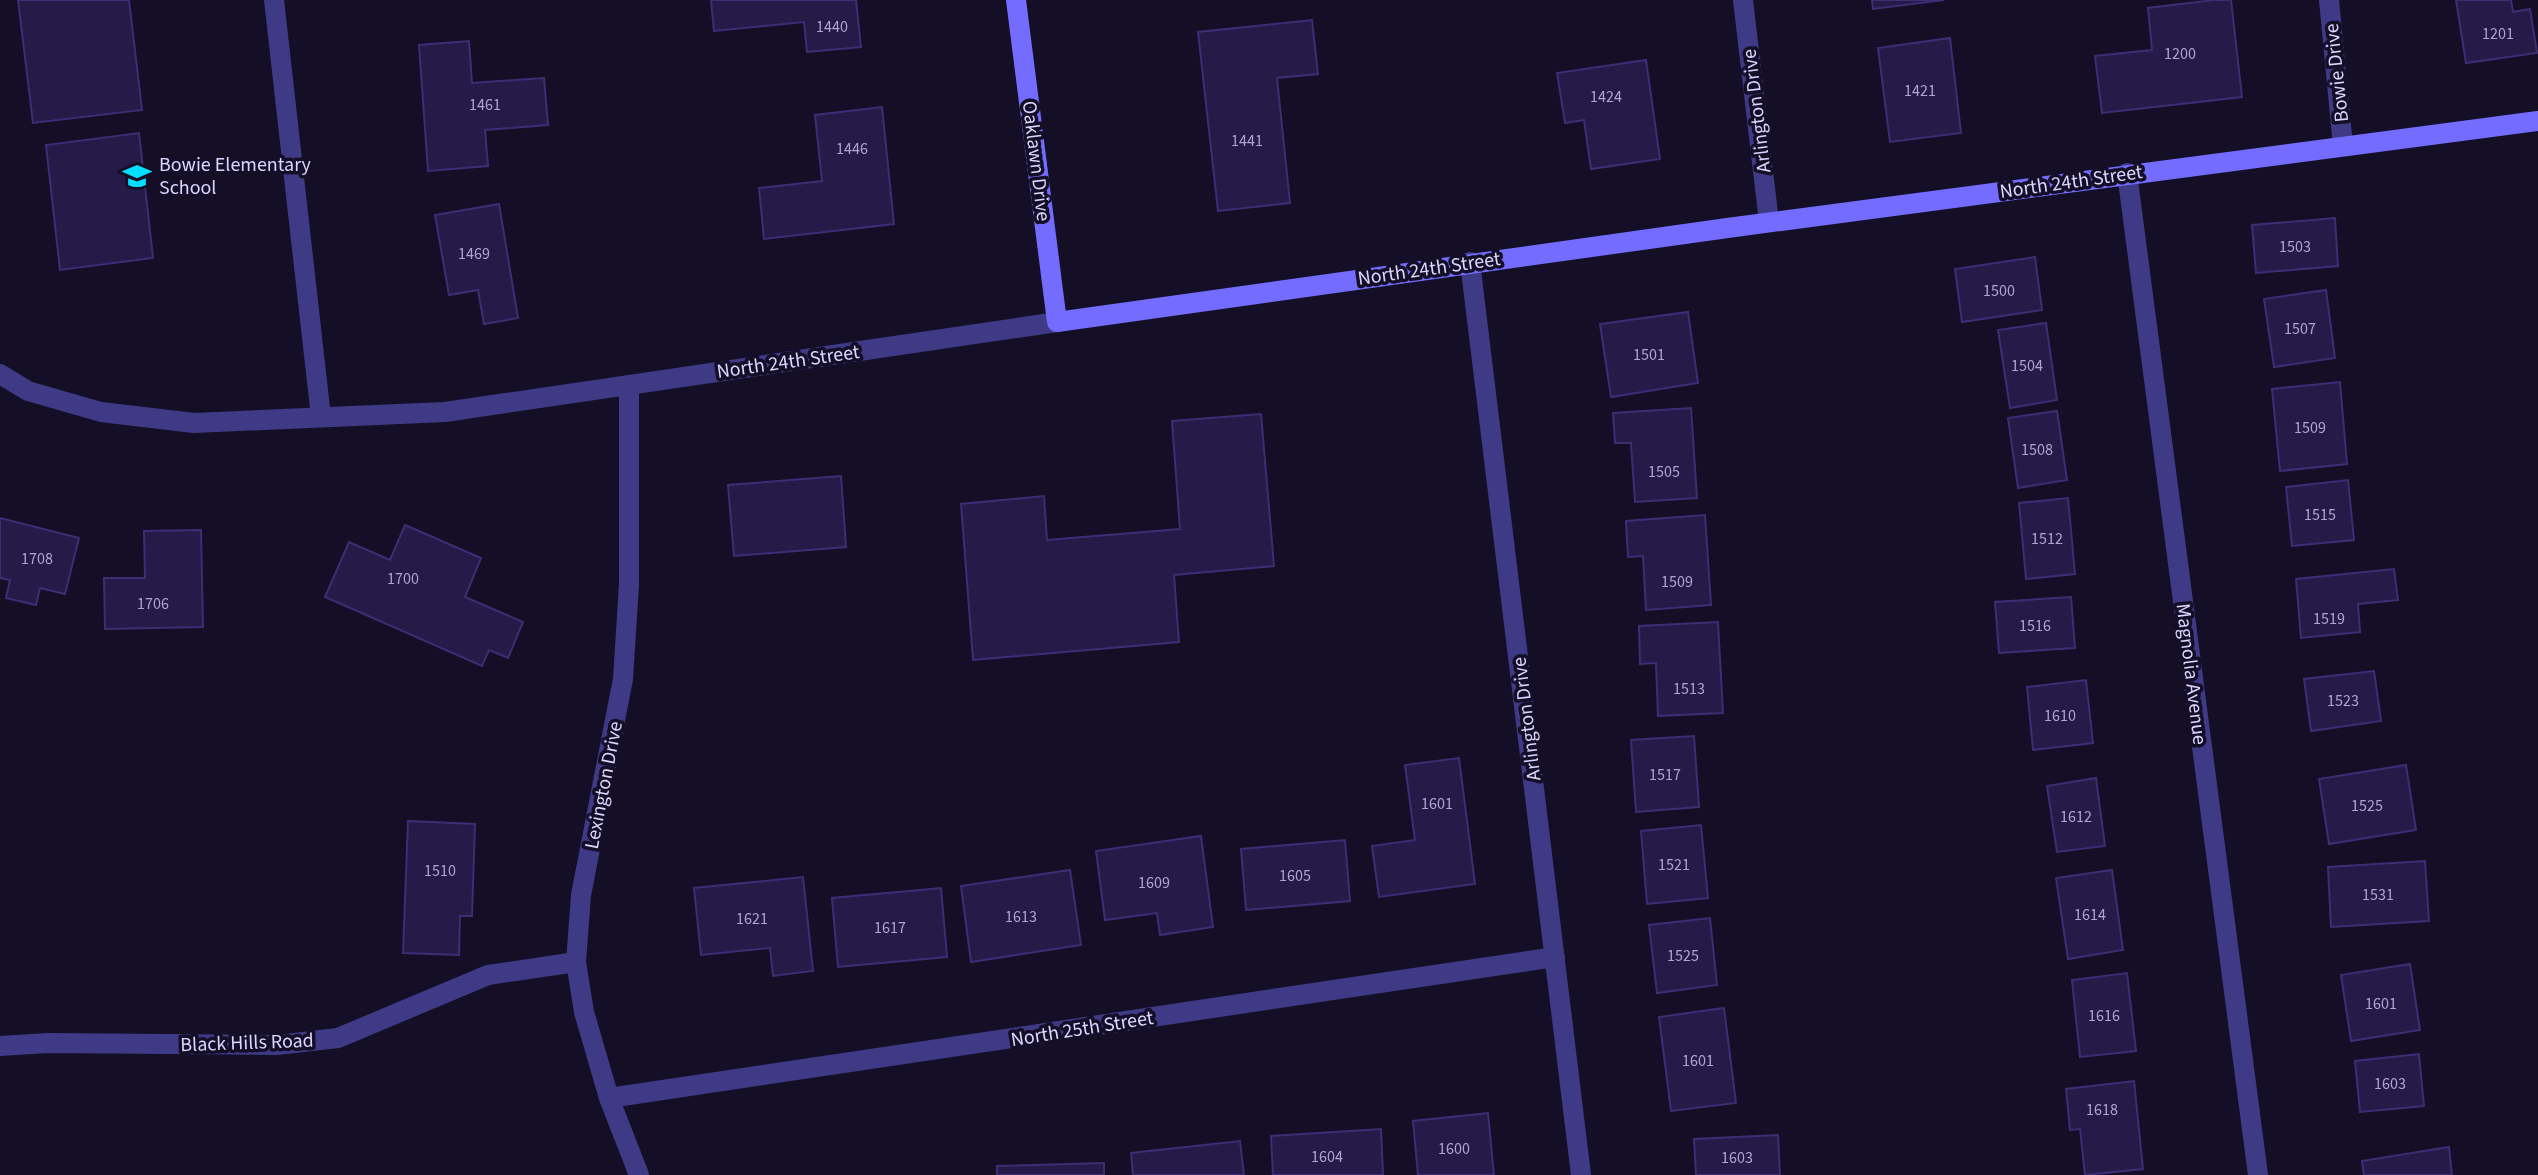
<svg xmlns="http://www.w3.org/2000/svg" width="2538" height="1175" viewBox="0 0 2538 1175" font-family="'Source Sans 3',sans-serif">
  <style>
    .building { fill: #251b48; stroke: #3d2d74; stroke-width: 2 }
    .lines { fill: none; stroke-linecap: round; stroke-linejoin: round }
    .street { stroke: #3f3a86; stroke-width: 20 }
    .secondary { stroke: #746cff; stroke-width: 20 }
    .labels { text-anchor: middle; stroke-width: 7; stroke-linejoin: round; paint-order: stroke }
    .number-label { font-size: 16px; fill: #aea6d1 }
    .street-label { font-size: 20px; fill: #dbd5ff; stroke: #140f27 }
    .poi-label { font-size: 20px; fill: #dbd5ff; stroke: #140f27; text-anchor: start }
  </style>
  <rect width="100%" height="100%" fill="#140f27"/>
  <!-- building -->
  <path class="building" d="M18,0H129L142,110L33,123Z
    M711,0H856L861,47L807,52L804,22L714,31Z
    M1872,0H1944L1873,9Z
    M2214,0H2231L2242,97L2102,113L2095,56L2152,50L2148,8Z
    M2456,0H2511L2513,12L2530,9L2537,53L2466,63Z
    M1312,20L1318,74L1277,78L1290,203L1218,211L1198,32Z
    M1950,38L1961,133L1890,142L1878,48Z
    M469,41L472,83L544,78L548,125L485,130L488,166L428,171L419,45Z
    M1646,60L1660,159L1591,169L1584,120L1565,123L1557,73Z
    M882,107L894,224L764,239L759,188L822,181L815,115Z
    M139,133L153,258L60,270L46,145Z
    M499,204L518,318L484,324L478,290L449,295L435,215Z
    M2335,218L2338,266L2256,273L2252,225Z
    M2035,257L2042,310L1962,322L1955,269Z
    M2326,290L2335,358L2274,367L2264,299Z
    M1688,312L1698,383L1611,397L1600,324Z
    M2046,323L2057,400L2010,408L1998,330Z
    M2340,382L2347,464L2280,471L2272,389Z
    M1691,408L1697,498L1635,502L1631,443H1615L1613,413Z
    M2057,411L2067,480L2018,488L2008,418Z
    M1261,414L1274,566L1174,575L1179,642L973,660L961,504L1044,496L1047,540L1180,529L1172,421Z
    M841,476L846,547L734,556L728,485Z
    M2348,480L2354,540L2292,546L2286,487Z
    M2068,498L2075,574L2026,579L2019,503Z
    M1705,515L1711,605L1646,610L1643,556L1628,557L1626,521Z
    M0,518L79,538L65,594L40,588L36,605L6,598L10,580L0,578Z
    M405,525L481,558L465,597L523,622L508,658L489,650L482,666L325,597L349,542L390,560Z
    M201,530L203,627L105,629L104,578H145L144,531Z
    M2394,569L2398,600L2358,604L2360,632L2301,638L2296,579Z
    M2071,597L2075,648L1999,653L1995,602Z
    M1718,622L1723,713L1658,716L1656,663L1640,664L1639,626Z
    M2374,671L2381,721L2311,731L2304,679Z
    M2086,680L2093,743L2033,750L2027,687Z
    M1694,736L1699,807L1636,812L1631,740Z
    M1459,758L1475,884L1379,897L1372,846L1415,840L1405,765Z
    M2406,765L2416,830L2329,844L2319,779Z
    M2096,778L2105,846L2057,852L2047,786Z
    M408,821L475,824L472,916H460L459,955L403,953Z
    M1701,825L1708,898L1647,904L1641,831Z
    M1201,836L1213,927L1160,935L1157,913L1105,920L1096,851Z
    M1345,840L1350,901L1246,910L1241,849Z
    M2425,861L2429,921L2331,927L2328,867Z
    M1070,870L1081,945L971,962L961,886Z
    M2112,870L2123,950L2068,959L2056,878Z
    M803,877L813,971L773,976L770,948L701,955L694,888Z
    M941,888L947,957L838,967L832,898Z
    M1710,918L1717,985L1657,993L1649,925Z
    M2410,964L2420,1030L2351,1041L2341,975Z
    M2127,973L2136,1051L2080,1057L2072,980Z
    M1724,1008L1736,1103L1671,1111L1659,1017Z
    M2419,1054L2424,1106L2360,1112L2355,1061Z
    M2134,1081L2143,1169L2085,1175L2080,1129L2070,1130L2066,1089Z
    M1488,1113L1494,1175H1418L1413,1121Z
    M1381,1129L1383,1175H1273L1271,1136Z
    M1778,1135L1780,1175H1696L1694,1139Z
    M1240,1141L1244,1175H1133L1131,1153Z
    M2449,1147L2452,1175H2364L2362,1161Z
    M1104,1163V1175H997V1166Z"/>
  <g class="lines">
    <!-- street -->
    <path class="street" d="M274,0L321,417
      M1743,0L1769,222
      M2329,0L2343,146
      M2127,173L2258,1175
      M1470,262L1581,1175
      M0,374L28,391L101,412L194,423L445,412L1057,322
      M629,385V584L623,679L581,895L576,962L584,1012L609,1098L639,1175
      M0,1046L48,1043L277,1045L338,1038L488,975L576,962
      M609,1098L1555,957"/>
    <!-- secondary -->
    <path class="secondary" d="M1016,0L1057,322C1550,251 2044,184 2538,121"/>
  </g>
  <!-- icons -->
  <defs>
    <symbol id="school-bare" viewBox="-9 -9 18 18"><path d="M0-5L7-2L0 1L-7-2ZM-4 1L0 2.5L4 1V4Q0 6-4 4Z" fill="#01deff" stroke="#140f27" stroke-width="2.5" paint-order="stroke"/></symbol>
  </defs>
  <g fill-rule="evenodd">
    <use href="#school-bare" x="117" y="156" width="40" height="40"/>
  </g>
  <g class="labels">
    <!-- number labels -->
    <g class="number-label">
      <text x="832" y="32">1440</text>
      <text x="2498" y="39">1201</text>
      <text x="2180" y="59">1200</text>
      <text x="1920" y="96">1421</text>
      <text x="1606" y="102">1424</text>
      <text x="485" y="110">1461</text>
      <text x="1247" y="146">1441</text>
      <text x="852" y="154">1446</text>
      <text x="2295" y="252">1503</text>
      <text x="474" y="259">1469</text>
      <text x="1999" y="296">1500</text>
      <text x="2300" y="334">1507</text>
      <text x="1649" y="360">1501</text>
      <text x="2027" y="371">1504</text>
      <text x="2310" y="433">1509</text>
      <text x="2037" y="455">1508</text>
      <text x="1664" y="477">1505</text>
      <text x="2320" y="520">1515</text>
      <text x="2047" y="544">1512</text>
      <text x="37" y="564">1708</text>
      <text x="403" y="584">1700</text>
      <text x="1677" y="587">1509</text>
      <text x="153" y="609">1706</text>
      <text x="2329" y="624">1519</text>
      <text x="2035" y="631">1516</text>
      <text x="1689" y="694">1513</text>
      <text x="2343" y="706">1523</text>
      <text x="2060" y="721">1610</text>
      <text x="1665" y="780">1517</text>
      <text x="1437" y="809">1601</text>
      <text x="2367" y="811">1525</text>
      <text x="2076" y="822">1612</text>
      <text x="1674" y="870">1521</text>
      <text x="440" y="876">1510</text>
      <text x="1295" y="881">1605</text>
      <text x="1154" y="888">1609</text>
      <text x="2378" y="900">1531</text>
      <text x="2090" y="920">1614</text>
      <text x="1021" y="922">1613</text>
      <text x="752" y="924">1621</text>
      <text x="890" y="933">1617</text>
      <text x="1683" y="961">1525</text>
      <text x="2381" y="1009">1601</text>
      <text x="2104" y="1021">1616</text>
      <text x="1698" y="1066">1601</text>
      <text x="2390" y="1089">1603</text>
      <text x="2102" y="1115">1618</text>
      <text x="1454" y="1154">1600</text>
      <text x="1327" y="1162">1604</text>
      <text x="1737" y="1163">1603</text>
    </g>
    <!-- street labels -->
    <g class="street-label">
      <text transform="translate(2336 73) rotate(-96)" y="7">Bowie Drive</text>
      <text transform="translate(1756 111) rotate(-97)" y="7">Arlington Drive</text>
      <text transform="translate(1037 161) rotate(83)" y="7">Oaklawn Drive</text>
      <text transform="translate(2071 181) rotate(-8)" y="7">North 24th Street</text>
      <text transform="translate(1429 268) rotate(-8)" y="7">North 24th Street</text>
      <text transform="translate(788 361) rotate(-8)" y="7">North 24th Street</text>
      <text transform="translate(2192 674) rotate(83)" y="7">Magnolia Avenue</text>
      <text transform="translate(1526 719) rotate(-97)" y="7">Arlington Drive</text>
      <text transform="translate(603 785) rotate(-79)" y="7">Lexington Drive</text>
      <text transform="translate(1082 1028) rotate(-9)" y="7">North 25th Street</text>
      <text transform="translate(247 1042) rotate(-2)" y="7">Black Hills Road</text>
    </g>
    <!-- poi labels -->
    <g class="poi-label">
      <text x="159" y="171">Bowie Elementary<tspan x="159" dy="23">School</tspan></text>
    </g>
  </g>
</svg>
